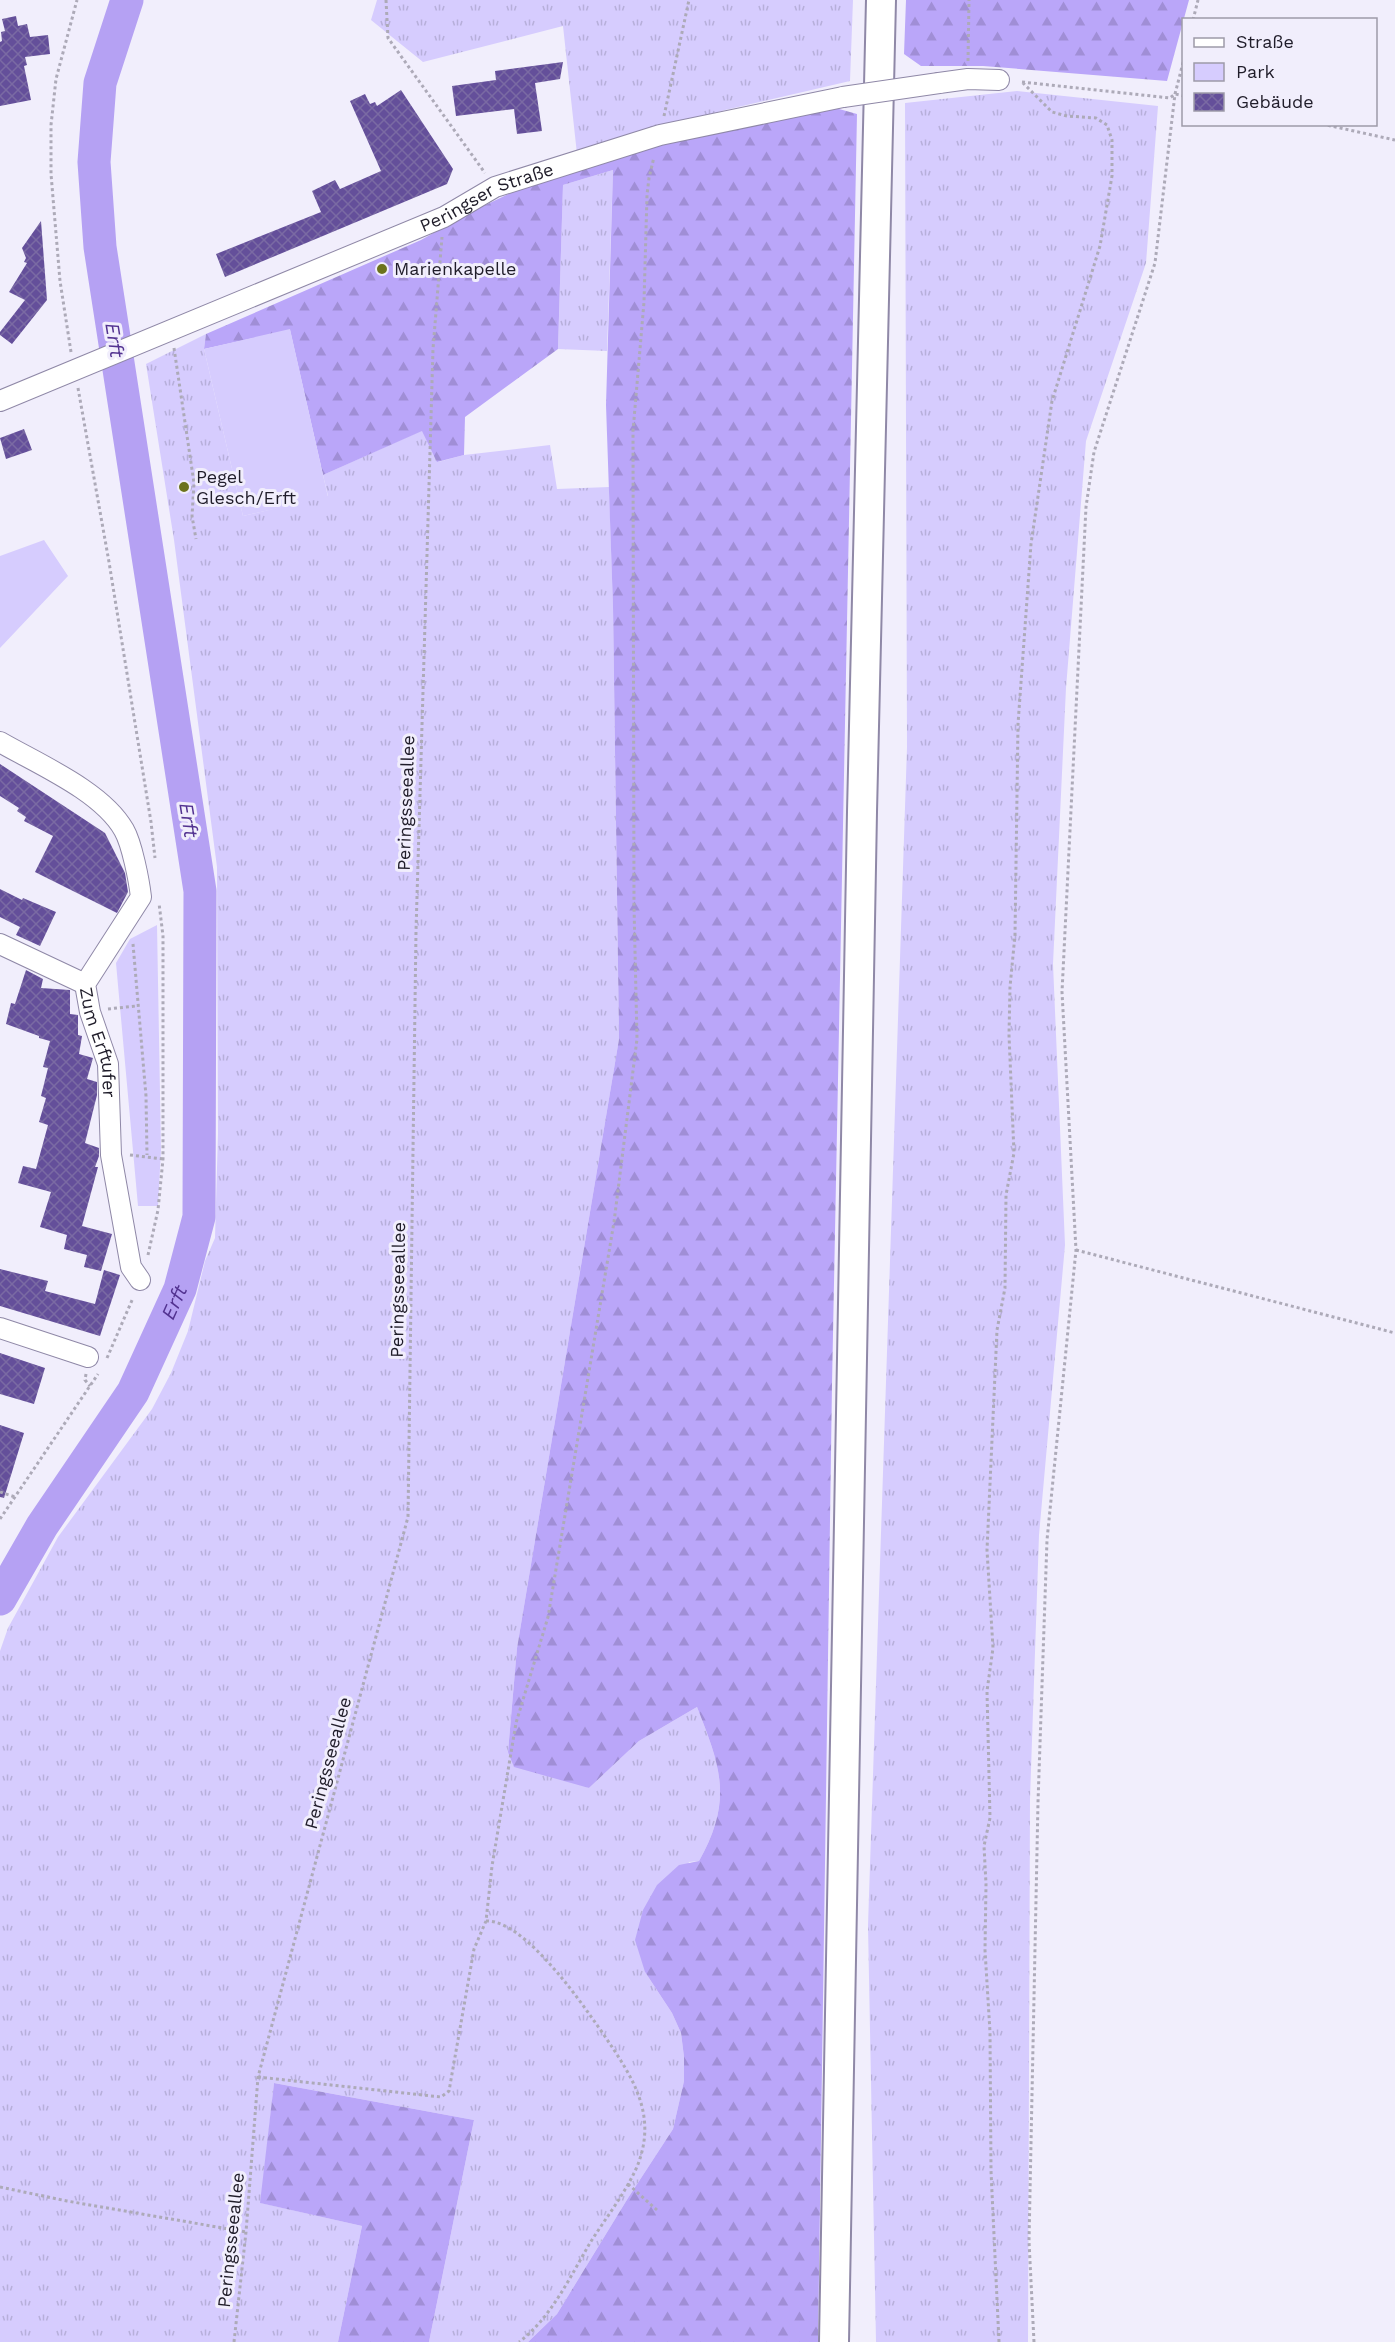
<svg xmlns="http://www.w3.org/2000/svg" width="1395" height="2342" viewBox="0 0 1395 2342" font-family="'Work Sans',sans-serif">
  <style>
    .grass { fill: url(#grass-tufts) }
    .forest { fill: url(#forest-firs) }
    .park { fill: #d6ccfe }
    .lines { fill: none; stroke-linecap: round; stroke-linejoin: round }
    .river { stroke: #b5a1f3; stroke-width: 33 }
    .building { fill: url(#building-cross-hatch) }
    .minor-casing { stroke: #8f88a7; stroke-width: 22 }
    .secondary-casing { stroke: #8f88a7; stroke-width: 32 }
    .path { stroke: #adaab8; stroke-width: 3; stroke-dasharray: 3 3; stroke-linecap: butt }
    .minor { stroke: #fff; stroke-width: 20 }
    .secondary { stroke: #fff; stroke-width: 28 }
    .minor-bridge-casing { stroke: #8f88a7; stroke-width: 22; stroke-linecap: butt }
    .minor-bridge { stroke: #fff; stroke-width: 20 }
    .poi-dot { fill: #6c731c; stroke: #f1eefc; stroke-width: 2 }
    .labels { text-anchor: middle; stroke-width: 6; stroke-linejoin: round; paint-order: stroke }
    .street-label { font-size: 18px; fill: #201d2a; stroke: #f1eefc }
    .poi-label { font-size: 18px; fill: #201d2a; stroke: #f1eefc; text-anchor: start }
    .water-label { font-size: 20px; font-style: italic; fill: #523290; stroke: #f1eefc }
  </style>
  <defs>
    <pattern id="grass-tufts" width="24" height="20" patternUnits="userSpaceOnUse" patternTransform="scale(1.5)"><rect width="24" height="20" fill="#d6ccfe"/><path d="M3 7l-1-3M5 7V3M7 7l1-3M15 17l-1-3M17 17v-4M19 17l1-3" fill="none" stroke="#b7afda"/></pattern>
    <pattern id="forest-firs" width="22" height="20" patternUnits="userSpaceOnUse" patternTransform="scale(1.5)"><rect width="22" height="20" fill="#baa6f9"/><path d="M5 1l3.5 6h-7zM16 11l3.5 6h-7z" fill="#a08ed6"/></pattern>
    <pattern id="building-cross-hatch" width="8" height="8" patternUnits="userSpaceOnUse" patternTransform="scale(1.5)"><rect width="8" height="8" fill="#644f9a"/><path d="M0 0l8 8M0 8l8-8" fill="none" stroke="#7a6aa3"/></pattern>
  </defs>
  <rect width="100%" height="100%" fill="#f1eefc"/>
  <!-- grass -->
  <path class="grass" d="M377,0H853L850,81L725,110L577,154L563,26L423,62L371,20Z
    M1017,91L1158,106L1146,263L1086,441L1066,688L1053,964L1065,1245L1039,1535L1030,1799L1028,2342H876L868,1926L907,747L905,103Z
    M613,170L607,351L558,349L563,185Z
    M206,334L204,349L243,516L328,496L323,475L423,430L438,462L464,455L550,445L557,489L609,487L613,607L619,1039L517,1648L508,1752L589,1788L639,1741L697,1707C721,1768 733,1800 699,1861L689,1862L645,1972L672,2013L681,2033L684,2057V2081L673,2129L628,2198L557,2314L528,2342H429L474,2120L274,2083L261,2203L362,2226L338,2342H0V1651L8,1628L58,1537L152,1409L171,1373L188,1331L205,1261L215,1238L218,1133L217,867L174,540L146,364Z"/>
  <!-- forest -->
  <path class="forest" d="M906,0H1189L1167,81L983,66H921L904,54Z
    M832,107L857,114L832,1385L818,2342H528L557,2314L628,2198L673,2129L684,2081V2057L681,2033L672,2013L645,1972L635,1940L643,1910L657,1885L679,1865L699,1861C733,1800 721,1768 697,1707L639,1741L589,1788L514,1767L508,1752L517,1648L619,1039L613,607L606,405L613,170L563,185L558,349L465,417L464,455L437,462L422,431L323,475L290,330L204,349L206,334L421,240L469,213L519,189L652,146Z
    M274,2083L474,2120L429,2342H338L362,2226L260,2203Z"/>
  <!-- park -->
  <path class="park" d="M290,329L328,497L243,516L204,349Z
    M44,540L68,576L0,648V556Z
    M157,925L161,1150L158,1206H138L116,963L130,939Z"/>
  <g class="lines">
    <!-- river -->
    <path class="river" id="s1" d="M0,1599L42,1526L133,1392L180,1289L199,1217L200,891L100,247L94,162L100,83L127,0"/>
  </g>
  <!-- building -->
  <path class="building" d="M16,16L18,26L27,24L30,37L48,35L50,54L25,57L27,65L24,66L31,100L0,106V42L2,41L1,32L5,31L2,19Z
    M563,62L560,79L535,83L542,131L517,134L514,109L456,116L452,86L496,80L495,71Z
    M401,90L453,169L447,184L225,277L216,254L321,212L312,191L335,180L340,189L381,171L350,101L365,94L370,104L375,102L377,106Z
    M41,221L47,300L12,344L0,335V332L25,300L9,292L27,263L24,262L26,258L22,248Z
    M24,429L32,450L6,459L0,438Z
    M0,764L105,833L125,873L128,892L117,913L35,872L53,836L24,821L26,817L17,811L19,808L0,796Z
    M0,889L22,900L23,898L56,912L40,946L16,935L20,927L0,917Z
    M26,970L43,979L41,988L70,990V1014L78,1015V1035L82,1036L79,1054L93,1058L87,1079L97,1082V1095L85,1143L99,1148V1156L95,1167H98L82,1226L112,1234L101,1271L84,1267L87,1255L64,1249L67,1235L40,1227L51,1192L18,1183L23,1166L36,1169L48,1125L39,1122L46,1098L41,1096L48,1068L43,1067L50,1041L39,1038V1036L6,1024L11,1003L15,1004Z
    M0,1269L48,1281L45,1291L95,1304L104,1270L120,1275L100,1336L0,1306Z
    M0,1353L45,1368L34,1404L0,1394Z
    M0,1425L24,1433L4,1498L0,1497Z"/>
  <g class="lines">
    <defs>
      <g id="minor">
        <path d="M939,83L968,79L999,80"/>
        <path id="s2" d="M0,401L444,217L495,187L660,135L843,97"/>
        <path id="s3" d="M0,742C38,764 102,791 124,830C132,844 139,880 141,897L85,984L90,1012L108,1064L111,1155L131,1267L140,1280"/>
        <path d="M0,944L85,984"/>
        <path d="M0,1328L88,1357"/>
      </g>
      <path id="secondary" d="M834,2342L862,812L881,0"/>
    </defs>
    <!-- minor casing -->
    <use href="#minor" class="minor-casing"/>
    <!-- secondary casing -->
    <use href="#secondary" class="secondary-casing"/>
    <!-- path -->
    <path class="path" d="M386,0L388,38L485,173
      M1193,20L1198,0
      M968,61L969,0
      M1022,82L1170,98L1175,94L1184,96
      M664,116L689,0
      M1322,124L1395,140
      M174,348L194,483L192,516L196,539
      M71,352L60,281L51,174V125L56,79L77,0
      M78,388L109,562L151,822L155,858
      M133,944L146,1096L147,1155
      M108,1009L136,1006
      M130,1155L163,1159
      M1076,1250L1395,1333
      M148,1255L158,1210L163,1159V936L159,903
      M107,1358L133,1298
      M86,1374L85,1380L90,1386
      M0,1492L15,1497
      M0,1519L98,1374
      M486,1921C512,1920 545,1958 561,1977C576,1995 590,2015 604,2035C633,2078 659,2116 636,2169C624,2195 605,2219 590,2243C570,2277 551,2318 519,2342
      M258,2077L441,2097L449,2091L474,1949L486,1921L492,1866L516,1723L548,1617L614,1222L637,1039L634,907L633,431L644,302L647,195L649,178L654,157
      M628,2184L657,2210
      M0,2187L67,2201L246,2232
      M234,2342L246,2232L258,2077L408,1517L416,931L433,349L442,237
      M999,2342L991,2171L990,2032L985,1950L986,1884L984,1846L990,1818L987,1691L993,1648L987,1550L997,1330L1005,1288L1006,1195L1014,1153L1009,1035L1010,987L1015,935L1018,724L1031,544L1052,401L1100,246L1112,176V140L1107,125L1096,118L1067,116L1052,112L1022,82
      M1034,2342L1029,2241L1038,1802L1047,1540L1076,1250L1062,992L1086,507L1094,452L1155,263L1175,94L1184,59"/>
    <!-- minor -->
    <use href="#minor" class="minor"/>
    <!-- secondary -->
    <use href="#secondary" class="secondary"/>
    <defs>
      <path id="minor-bridge" d="M843,97L939,83"/>
    </defs>
    <!-- minor-bridge casing -->
    <use href="#minor-bridge" class="minor-bridge-casing"/>
    <!-- minor-bridge -->
    <use href="#minor-bridge" class="minor-bridge"/>
  </g>
  <!-- markers -->
  <g class="poi-dot">
    <circle cx="382" cy="269" r="6"/>
    <circle cx="184" cy="487" r="6"/>
  </g>
  <g class="labels">
    <!-- street labels -->
    <g class="street-label">
      <text dy="6" stroke="none"><textPath href="#s2" startOffset="528">Peringser Straße</textPath></text>
      <text transform="translate(406 803) rotate(-88)" y="6">Peringsseeallee</text>
      <text dy="6" stroke="none"><textPath href="#s3" startOffset="387">Zum Erftufer</textPath></text>
      <text transform="translate(398 1290) rotate(-89)" y="6">Peringsseeallee</text>
      <text transform="translate(328 1763) rotate(-75)" y="6">Peringsseeallee</text>
      <text transform="translate(231 2240) rotate(-84)" y="6">Peringsseeallee</text>
    </g>
    <!-- poi labels -->
    <g class="poi-label">
      <text x="394" y="275">Marienkapelle</text>
      <text x="196" y="483">Pegel<tspan x="196" dy="21">Glesch/Erft</tspan></text>
    </g>
    <!-- water labels -->
    <g class="water-label">
      <text transform="translate(115 340) rotate(81)" y="7">Erft</text>
      <text transform="translate(189 820) rotate(81)" y="7">Erft</text>
      <text dy="7" stroke="none"><textPath href="#s1" startOffset="345">Erft</textPath></text>
    </g>
  </g>
  <!-- legend -->
  <rect x="1182" y="18" width="195" height="108" fill="#f1eefc" stroke="#9d9aa8" stroke-width="1.5"/>
  <rect x="1194" y="38" width="30" height="9" fill="#ffffff" stroke="#9d9aa8" stroke-width="1.5"/>
  <text x="1236" y="48" font-size="18" fill="#201d2a">Straße</text>
  <rect x="1194" y="63" width="30" height="18" fill="#d6ccfe" stroke="#9d9aa8" stroke-width="1.5"/>
  <text x="1236" y="78" font-size="18" fill="#201d2a">Park</text>
  <rect x="1194" y="93" width="30" height="18" fill="url(#building-cross-hatch)" stroke="#9d9aa8" stroke-width="1.5"/>
  <text x="1236" y="108" font-size="18" fill="#201d2a">Gebäude</text>
</svg>
